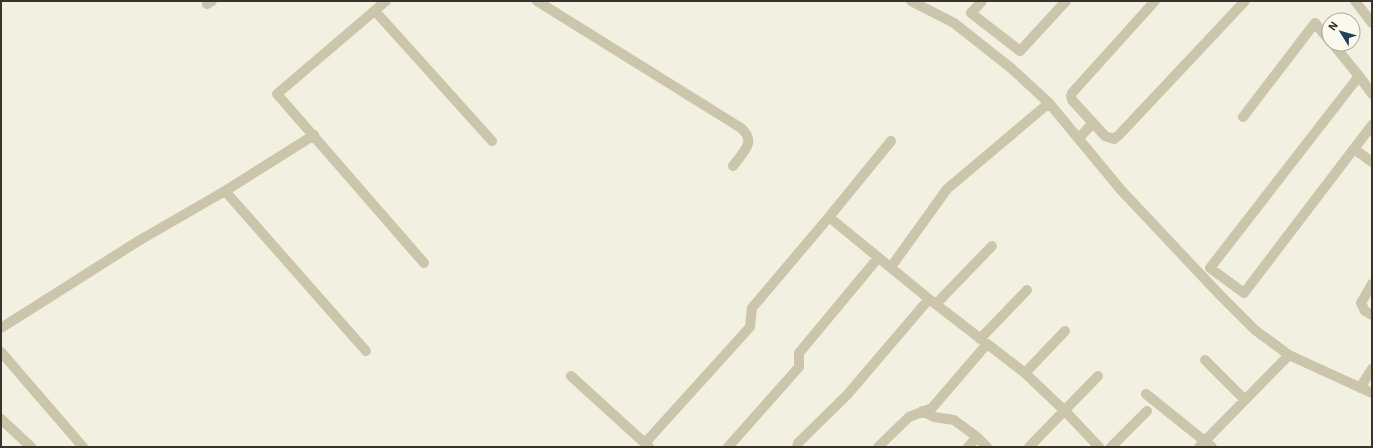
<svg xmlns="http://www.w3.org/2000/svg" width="1373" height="448" viewBox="0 0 1373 448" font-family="'IBM Plex Sans',sans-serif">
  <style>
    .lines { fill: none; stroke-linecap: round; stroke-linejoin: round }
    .minor { stroke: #cbc5ac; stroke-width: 10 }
  </style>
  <rect width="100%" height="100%" fill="#f2f0e0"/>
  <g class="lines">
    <!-- minor -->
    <path class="minor" d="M386,1L277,94L424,263
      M537,1C605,44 673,86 741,128C757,142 743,152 733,166
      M911,1L954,23L1011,68L1049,103L1121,190L1220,295L1255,330L1289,355L1372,393
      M982,1L971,13L1020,51L1066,1
      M1155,1L1072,93L1071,96L1072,100L1105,136L1114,139L1119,135L1245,1
      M1355,1L1372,23
      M207,4L212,1
      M375,11L492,141
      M1333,44L1359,76
      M1372,94L1359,76L1210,268L1244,293L1372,125
      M1243,117L1315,23L1329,40
      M1079,138L1093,123
      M1354,149L1372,162
      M225,191L366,351
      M829,217L929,299L1025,373L1065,411L1099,447
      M891,267L947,189L1049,103
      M1372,284L1361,303L1365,311L1372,315
      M936,304L992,246
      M1,328L140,240L225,191L314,135
      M980,339L1027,290
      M1,352L83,447
      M1205,360L1245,400
      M1025,373L1065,331
      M571,376L649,447
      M1360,388L1372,369
      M1146,394L1212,447
      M922,411L934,417L954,420L977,437
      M1,419L31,447
      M645,443L750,327L752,308L829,217L891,141
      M728,447L799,367V353L878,258
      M797,447L798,443L847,395L929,299
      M878,447L909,417L932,408L987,344
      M968,447L977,437L987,447
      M1029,447L1098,376
      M1111,447L1147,411
      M1199,447L1289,355"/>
  </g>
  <!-- border -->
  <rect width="1373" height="448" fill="none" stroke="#39342b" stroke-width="4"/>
  <!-- north arrow -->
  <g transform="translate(1341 32) rotate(307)"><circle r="19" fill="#faf9ed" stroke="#adaa9f"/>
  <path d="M0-3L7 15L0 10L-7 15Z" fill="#214259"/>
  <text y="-6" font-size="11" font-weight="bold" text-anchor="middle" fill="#39342b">N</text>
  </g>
</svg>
